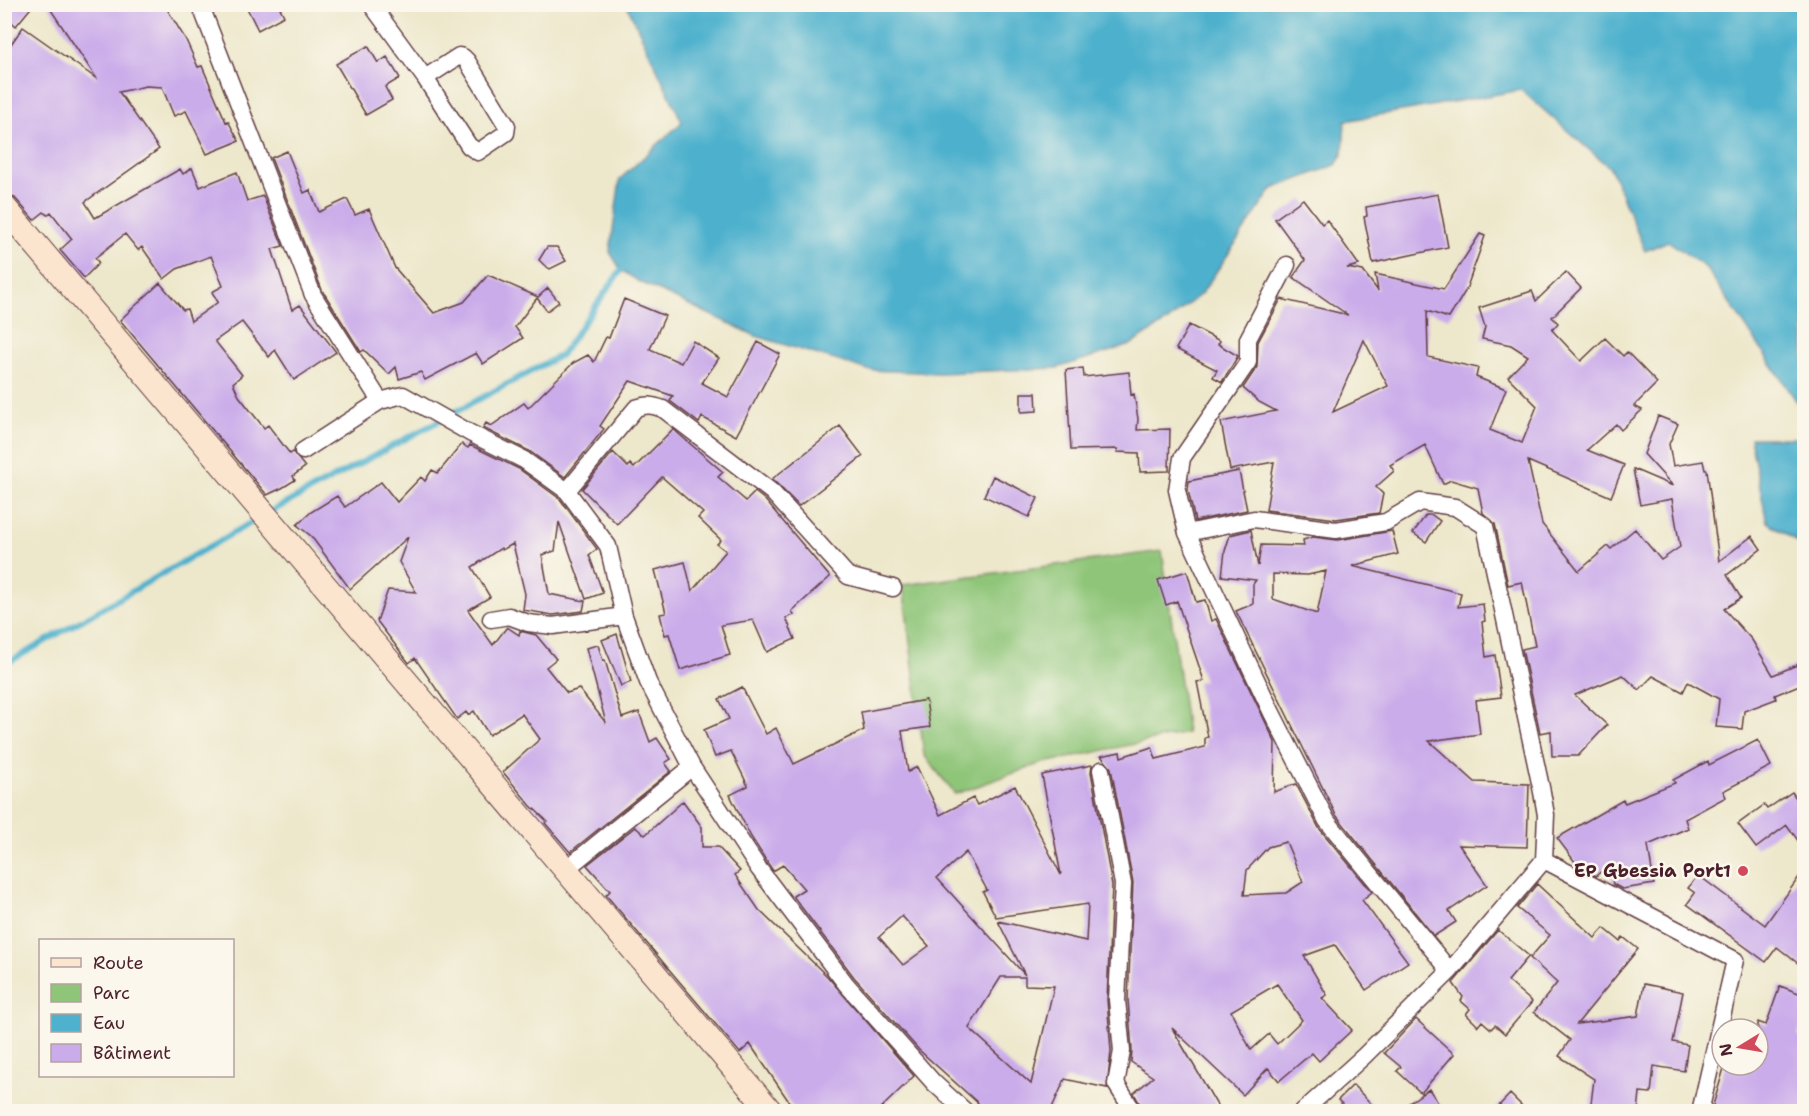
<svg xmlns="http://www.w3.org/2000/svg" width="1809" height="1116" viewBox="0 0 1809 1116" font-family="'Shantell Sans',sans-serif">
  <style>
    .green { fill: #8ec578; stroke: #6c7252; stroke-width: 1.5 }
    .water { fill: #4eb1cd; stroke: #4c687c; stroke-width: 1.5 }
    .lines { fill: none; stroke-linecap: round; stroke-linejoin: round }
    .stream { stroke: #4eb1cd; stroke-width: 6 }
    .building { fill: #caacea; fill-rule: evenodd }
    .street-casing { stroke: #623d43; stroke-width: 19 }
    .secondary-casing { stroke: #623d43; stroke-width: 26 }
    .street { stroke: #fff; stroke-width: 16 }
    .secondary { stroke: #fbe5cf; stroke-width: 24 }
    .poi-dot { fill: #d1495b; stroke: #fbf7ec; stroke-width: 2 }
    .labels { text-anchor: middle; stroke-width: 5; stroke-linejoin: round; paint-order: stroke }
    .poi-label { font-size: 18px; font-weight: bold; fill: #4a1f2b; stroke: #fbf7ec; text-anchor: end }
  </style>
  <rect width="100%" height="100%" fill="#fbf7ec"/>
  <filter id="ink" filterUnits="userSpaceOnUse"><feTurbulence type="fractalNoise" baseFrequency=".0167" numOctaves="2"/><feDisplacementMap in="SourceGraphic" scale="12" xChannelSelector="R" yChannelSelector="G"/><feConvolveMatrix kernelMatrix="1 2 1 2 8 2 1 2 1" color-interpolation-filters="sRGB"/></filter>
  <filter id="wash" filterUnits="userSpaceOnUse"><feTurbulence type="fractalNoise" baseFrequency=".008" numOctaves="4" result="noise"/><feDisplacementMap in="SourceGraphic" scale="24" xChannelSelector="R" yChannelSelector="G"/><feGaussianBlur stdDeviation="1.35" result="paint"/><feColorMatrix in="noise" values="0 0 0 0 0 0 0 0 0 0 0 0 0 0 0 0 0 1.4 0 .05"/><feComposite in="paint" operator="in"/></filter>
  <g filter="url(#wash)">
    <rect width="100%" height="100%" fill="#ede7cb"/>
    <!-- green -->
    <path class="green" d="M1162,551L1187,733L1039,764L955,794L924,755L903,585Z"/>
    <!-- water -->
    <path class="water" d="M627,5H1804V412L1706,268L1668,241L1645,251L1611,169L1521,90L1345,121L1343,153L1336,165L1272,189L1202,293L1168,321L1130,345L1057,368L940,373L868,370L756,336L638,281L621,270L610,252L620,179L682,122Z
      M1750,438H1804V546L1767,522Z"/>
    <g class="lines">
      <!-- stream -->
      <path class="stream" d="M270,512L561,355L621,270
        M4,665L261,517"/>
    </g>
    <g id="blocks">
      <!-- building -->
      <path class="building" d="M4,4H34L16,26L4,15Z
        M47,4H164L186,40L198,67L202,66L226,122L228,121L239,141L207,154L186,111L174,116L162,87L146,86L119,92L159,149L85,202L95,218L180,169L183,174L192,168L200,187L237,172L247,201L263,196L283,246L272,249L292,310L300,305L336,352L294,380L275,350L269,357L242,322L215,341L242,375L233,383L239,396L264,428L268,425L290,454L293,452L305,467L293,476L295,480L282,488L267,495L120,320L160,283L183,310L187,309L191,321L218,302L212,292L223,286L211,256L177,269L164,279L142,247L138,250L125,234L95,258L99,263L84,278L60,250L72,239L51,212L47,215L44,212L34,220L14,197L4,193V54L23,27L97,79Z
        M245,4H278L284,16L258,30Z
        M368,46L378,63L387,57L400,78L385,87L392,100L366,115L336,64Z
        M287,151L304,193L310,190L319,212L347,199L355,215L369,209L395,268L434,313L464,302L488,275L538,297L548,288L559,302L547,311L537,298L515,327L523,338L483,364L476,353L425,380L421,372L399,379L396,367L389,374L364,350L361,352L322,290L271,158Z
        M1438,194L1448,247L1373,263L1364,217L1367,216L1366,207Z
        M1303,199L1322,224L1327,220L1359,265L1347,268L1363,271L1378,291L1375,274L1444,289L1480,234L1485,236L1466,290L1449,318L1427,311L1428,357L1478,368L1476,377L1506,389L1490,430L1522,443L1537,406L1508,377L1528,356L1511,345L1482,339L1485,327L1479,308L1532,291L1536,301L1566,272L1581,288L1552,317L1558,323L1552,330L1581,361L1605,338L1623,356L1627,352L1657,383L1634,406L1642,410L1621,430L1616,424L1587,450L1624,465L1611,497L1528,461L1542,524L1579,571L1608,546L1611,549L1635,529L1661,560L1680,547L1672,499L1640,505L1633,469L1673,486L1644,454L1658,416L1678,424L1669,444L1673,466L1703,461L1705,470H1707L1719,561L1752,536L1761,549L1727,575L1741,598L1724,609L1752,640L1773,675L1804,662V683L1775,695L1776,699L1744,711L1742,729L1716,727L1719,699L1688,682L1683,692L1653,676L1639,690L1623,675L1575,695L1607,725L1578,756H1552L1551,731L1540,733L1522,649L1535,646L1522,582L1508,585L1495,524L1483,513L1478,488L1451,480L1443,484L1425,445L1390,465L1394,471L1376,487L1383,494L1379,513L1336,519L1266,510L1274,462L1230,470L1221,422L1276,411L1259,402L1243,388L1257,367L1258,342L1281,299L1348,315L1293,277L1305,260L1275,219ZM1364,340L1388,386L1333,412L1352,368Z
        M547,247H557L566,261L550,269L544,265L539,260Z
        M624,299L665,316L650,349L681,363L693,341L719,358L702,383L728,397L758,342L780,354L736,436L702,417L699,423L670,401L673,396L630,381L600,426L604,429L565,477L529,451L483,428L486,423L491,426L524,403L528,408L573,363L588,355L594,362L606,337L609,338Z
        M1189,325L1220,341L1218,344L1238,356L1222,382L1213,377L1217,370L1176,349Z
        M1083,368L1084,377L1129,372L1131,395L1134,394L1138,419L1137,430L1170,429L1169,471L1140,472L1139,453L1117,452L1118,449L1071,450L1066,370Z
        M1021,393H1036L1037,411L1021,412Z
        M840,426L863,456L799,506L772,479Z
        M673,429L723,472L718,477L746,501L755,492L765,500L830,577L792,611L794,615L786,618L795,639L767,652L753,620L721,625L730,655L680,670L669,634L665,635L660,614L666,613L655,570L685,562L692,591L726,551L717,544L721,540L698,518L703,513L662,477L617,524L582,489L613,452L628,467L630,464L634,468Z
        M462,444L468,448L470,445L519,469L560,499L597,549L589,555L603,593L586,599L559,522L555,551L542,555L549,594L585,601L583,611L553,615L523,610L525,594L513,544L502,550L501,548L472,567L490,597L468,610L493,645L507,627L519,635L520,631L536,635L556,659L546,667L567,693L579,689L606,723L586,648L598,645L603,661L605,660L622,718L639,712L650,742L657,738L671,759L665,763L671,771L570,852L545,823L547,821L531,806L503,772L540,739L522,714L489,735L474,711L468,715L466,712L457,719L415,658L409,663L377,621L388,590L416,592L399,562L408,537L350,589L311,536L297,525L311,512L337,496L345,507L381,482L397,502L421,477L425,481L432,470L438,473Z
        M1239,471L1247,510L1195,521L1188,490L1189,481Z
        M993,476L1038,498L1029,517L984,496Z
        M1426,515H1432L1440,521L1426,542L1413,533Z
        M1251,530L1258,566L1261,545L1304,546L1303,540L1313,537L1338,540L1392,531L1398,554L1352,566L1461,593L1458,607L1483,604L1485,621L1482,622L1486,657L1495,655L1501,697L1476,700L1480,734L1429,741L1475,782L1529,784L1527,847L1459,845L1487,885L1449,911L1456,922L1434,936L1336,815L1236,611L1253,604V584L1256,580L1222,576L1225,551L1230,535ZM1326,571L1317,614L1273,599V574L1308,575Z
        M1187,571L1196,602L1205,600L1211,621L1216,619L1275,742L1274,792L1296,784L1319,828L1372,892L1362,900L1408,962L1366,990L1335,945L1304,956L1327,995L1322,998L1352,1030L1319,1061L1312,1053L1279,1081L1268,1068L1243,1095L1172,1028L1221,1112H1144L1134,1093L1153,1077L1131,1062L1132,1050L1128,1000L1133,882L1111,768L1101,756L1120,752L1121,757L1152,747L1156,759L1205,747V738L1208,737L1197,682L1204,681L1177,601L1166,605L1158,580ZM1286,842L1303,882L1286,893L1244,895L1247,870L1268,847ZM1277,984L1302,1020L1277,1044L1269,1034L1251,1050L1231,1011Z
        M617,634L631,682L621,686L602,640Z
        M742,687L766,734L776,728L794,764L864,730L861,712L926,700L930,727L902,731L908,772L917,767L940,815L973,798L977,805L1015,786L1061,875L1042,775L1092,765L1091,772L1112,885L1107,1000L1111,1051L1107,1088L1065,1079L1050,1112H988L919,1050L854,977L793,896L804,889L783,865L773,871L769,865L751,837L730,795L748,786L731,751L715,757L704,730L729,719L719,699ZM966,852L987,890L983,892L996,917L1088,904L1086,941L998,921L1025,975L937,878ZM902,916L929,946L903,965L879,937ZM1001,977H1025V985L1054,986L1031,1084L969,1028Z
        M1758,740L1771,766L1723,791L1726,797L1685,819L1688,828L1648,845L1654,884L1622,889L1613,884L1609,864L1596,876L1578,866L1557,838L1623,800L1625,803L1675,783L1673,780L1708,761L1709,765Z
        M1792,792L1804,810V849L1787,825L1756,848L1738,824L1764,805L1767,809Z
        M683,801L702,827V847H718L740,871L735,875L759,910L827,976L914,1076L877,1112H796L750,1044L740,1053L606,895L610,891L587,865L635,827L645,835Z
        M1804,870V968L1777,947L1766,962L1687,904L1695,893L1688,888L1698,875L1765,925Z
        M1537,884L1595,938L1604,928L1620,941L1623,937L1638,949L1577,1024L1638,1016L1644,984L1683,992L1673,1042L1688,1045L1684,1071L1654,1066L1651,1093L1640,1092L1638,1112H1590L1594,1079L1559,1056L1570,1040L1534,1012L1557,983L1530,958L1550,935L1517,908Z
        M1498,930L1529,956L1508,981L1532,1002L1505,1034L1495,1025L1491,1029L1482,1021L1478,1026L1466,1014L1470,1009L1461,1001L1463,997L1453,983Z
        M1780,986L1804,995V1018L1798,1036L1804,1038V1112H1711L1725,1065H1758V1022L1766,1025Z
        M1416,1019L1454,1054L1421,1093L1397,1071L1401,1067L1384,1053Z
        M1353,1085L1379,1112H1350L1338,1100Z
        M1429,1089L1444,1112H1396Z
        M1510,1094L1528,1112H1493Z"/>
    </g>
  </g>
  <g filter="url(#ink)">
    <use href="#blocks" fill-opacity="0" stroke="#623d43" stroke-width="1.5"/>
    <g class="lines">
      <defs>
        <path id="street" d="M200,4L313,295L380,401L303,451
          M371,4L425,78
          M459,56L463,57L467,61L507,126L506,133L478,152L469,146L425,78Z
          M380,401L403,395L470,433L524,460L567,491L608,546L624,616L648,682L692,767L759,869L846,984L934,1083L966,1112
          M567,491L636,408C647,404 652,405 663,409L772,492L848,576L893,588
          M1187,533L1177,490L1182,458L1248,362V339L1287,265
          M491,619L509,616L528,623L553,626L624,616
          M1101,770L1123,884L1117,1000L1122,1051L1116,1084L1134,1112
          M1544,860L1735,960L1700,1112
          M566,869L692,767
          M1302,1112L1364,1056L1450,971L1544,860L1546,815L1542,792L1485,526L1455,507L1420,502L1386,522L1336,530L1254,519L1187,533L1272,713L1327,821L1450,971"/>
        <path id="secondary" d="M4,207L771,1112"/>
      </defs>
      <!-- street casing -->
      <use href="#street" class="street-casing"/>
      <!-- secondary casing -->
      <use href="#secondary" class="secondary-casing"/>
      <!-- street -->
      <use href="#street" class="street"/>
      <!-- secondary -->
      <use href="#secondary" class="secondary"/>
    </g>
  </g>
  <!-- markers -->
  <circle class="poi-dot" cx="1743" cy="871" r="6"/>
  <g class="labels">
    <!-- poi labels -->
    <g class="poi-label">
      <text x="1731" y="877">EP Gbessia Port1</text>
    </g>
  </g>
  <!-- margin -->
  <rect width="1809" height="1116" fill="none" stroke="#fbf7ec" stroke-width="24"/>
  <!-- legend -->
  <rect x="39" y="939" width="195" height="138" fill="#fbf7ec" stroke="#b4a19f" stroke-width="1.5"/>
  <rect x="51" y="958" width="30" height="9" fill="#fbe5cf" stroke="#b4a19f" stroke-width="1.5"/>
  <text x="93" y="969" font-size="18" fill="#4a1f2b">Route</text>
  <rect x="51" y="984" width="30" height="18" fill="#8ec578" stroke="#b4a19f" stroke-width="1.5"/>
  <text x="93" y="999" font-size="18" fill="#4a1f2b">Parc</text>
  <rect x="51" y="1014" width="30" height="18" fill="#4eb1cd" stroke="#b4a19f" stroke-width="1.5"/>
  <text x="93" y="1029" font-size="18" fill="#4a1f2b">Eau</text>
  <rect x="51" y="1044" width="30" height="18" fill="#caacea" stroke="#b4a19f" stroke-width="1.5"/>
  <text x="93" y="1059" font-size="18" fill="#4a1f2b">Bâtiment</text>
  <!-- north arrow -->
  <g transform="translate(1740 1047) rotate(259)"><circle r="28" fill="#fbf7ec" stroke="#b4a19f" stroke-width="1.5"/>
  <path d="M0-4.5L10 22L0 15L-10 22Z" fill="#d1495b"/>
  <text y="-9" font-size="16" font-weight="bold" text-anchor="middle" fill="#4a1f2b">N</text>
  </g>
</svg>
